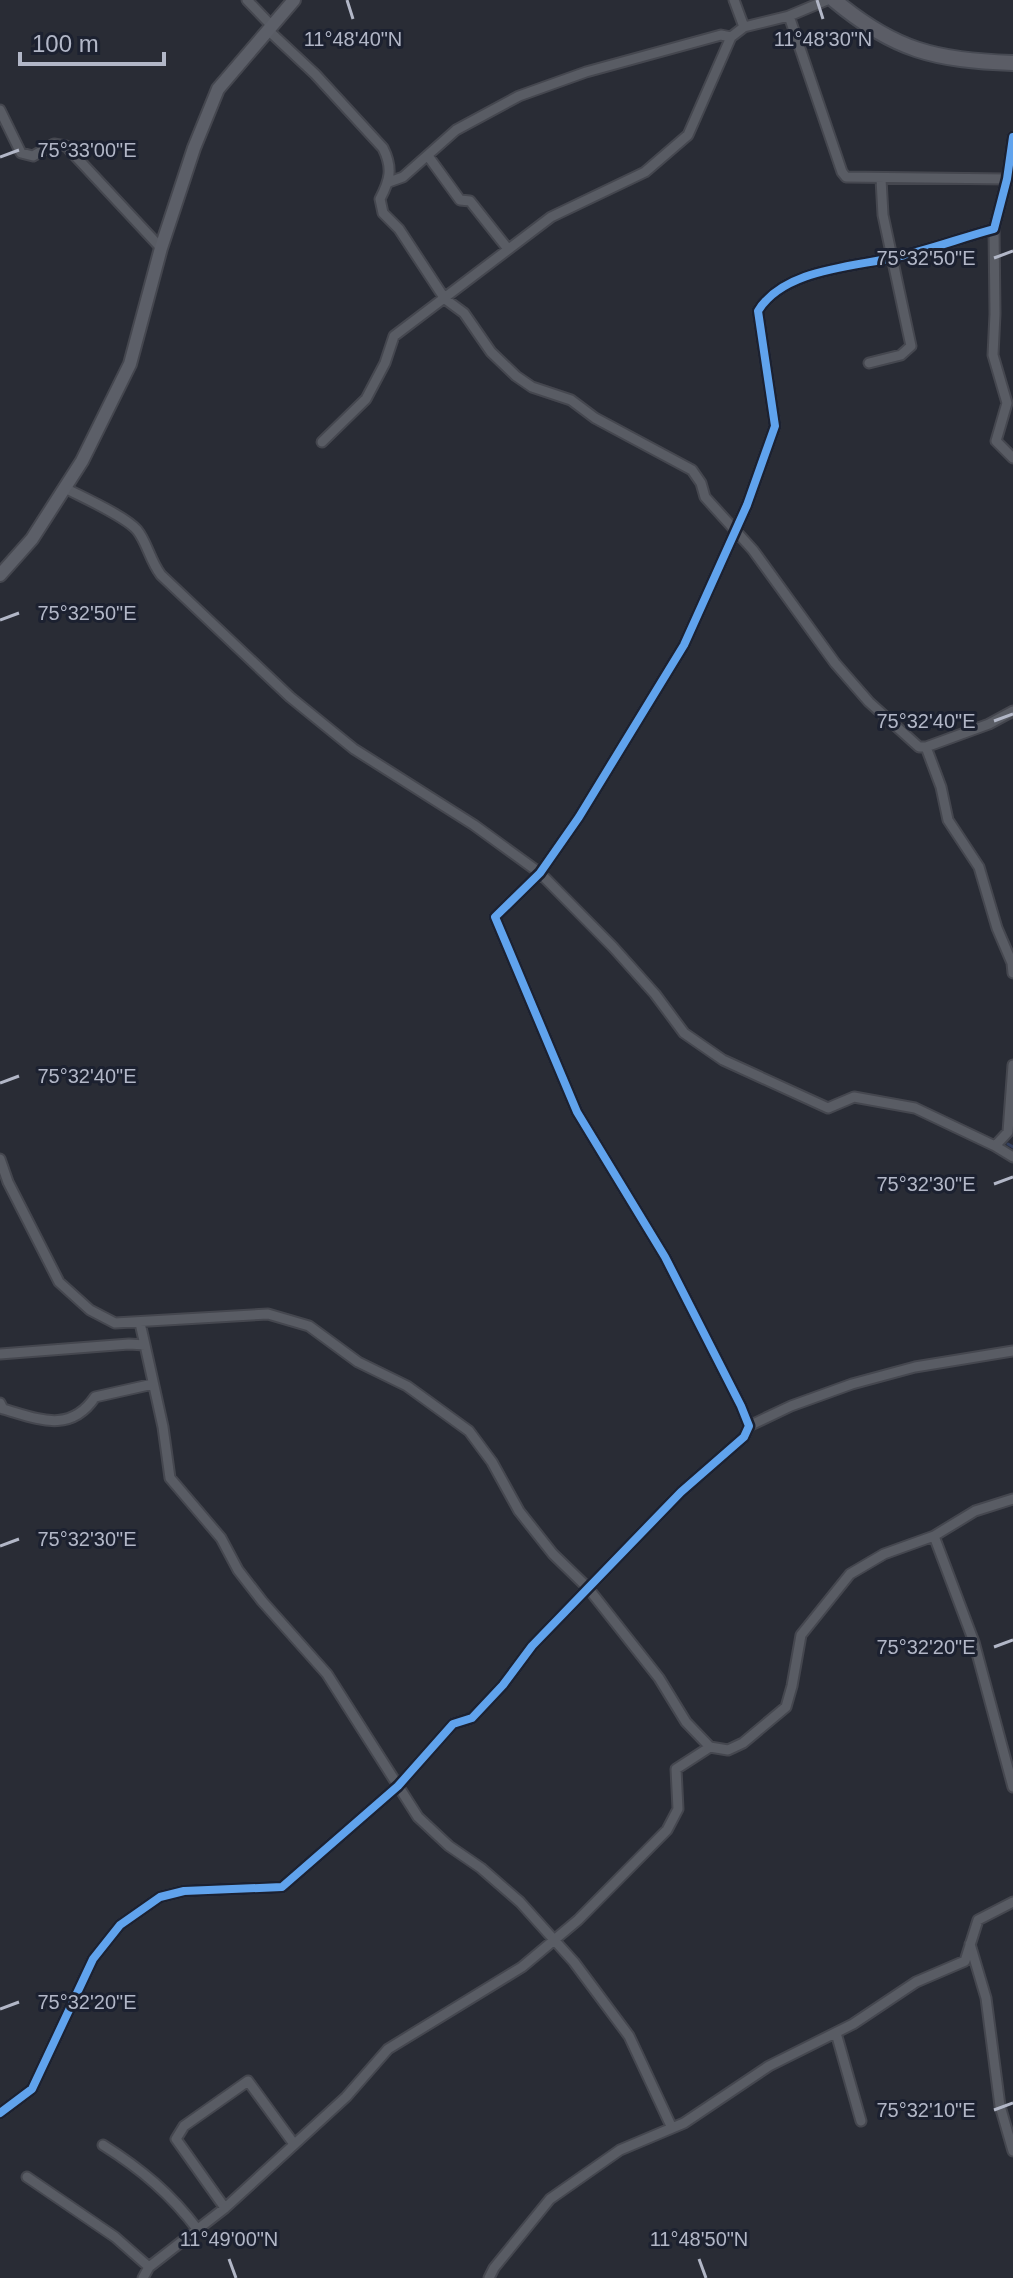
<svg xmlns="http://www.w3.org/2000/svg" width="1013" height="2278" viewBox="0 0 1013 2278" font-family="Arial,sans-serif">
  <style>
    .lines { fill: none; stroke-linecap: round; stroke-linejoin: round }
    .stream { stroke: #35405e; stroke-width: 3 }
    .minor-casing { stroke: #45474f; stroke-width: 13 }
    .secondary-casing { stroke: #45474f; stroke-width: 16 }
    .primary-casing { stroke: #464952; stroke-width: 18 }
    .minor { stroke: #595c64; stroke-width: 9 }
    .secondary { stroke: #5c5f68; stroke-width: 12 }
    .primary { stroke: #5b5d66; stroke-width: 14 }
    .cycleway-casing { stroke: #1c2130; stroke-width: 13 }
    .cycleway { stroke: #60a3ed; stroke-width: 8 }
    .ticks { fill: none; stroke: #b2b7c7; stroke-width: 3 }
    .ticks-label { font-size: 20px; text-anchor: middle; fill: #b2b7c7; stroke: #1c2130; stroke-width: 6; stroke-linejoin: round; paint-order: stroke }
  </style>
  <rect width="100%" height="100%" fill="#292c35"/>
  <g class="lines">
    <!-- stream -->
    <path class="stream" d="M1008,1144L1013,1147"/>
    <defs>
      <path id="minor" d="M247,0L271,25
        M734,0L744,27
        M789,16L842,172L846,177L1007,179
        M268,30L315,74L383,148C393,168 390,180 380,199L383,213L399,229L445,299L464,313L491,352L516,376L532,387L571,400L595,418L692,470L701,483L705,497L753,550L835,663L869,702L919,747H926L941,787L948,820L979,867L997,928L1012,963L1013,973
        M0,110L21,153L33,156L54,144L66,146L161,248
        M428,156L460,200L470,201L508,249
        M389,182L403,177L456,130L519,96L586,72L721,35L731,37
        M994,229L995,314L993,355L1007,403L996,441L1013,458
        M869,363L901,355L911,346L883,215L881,179
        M322,442L366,399L385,363L394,336L551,217L645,172L688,135L731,37L744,27L789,16L827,0
        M65,488C82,497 125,516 137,530C147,542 150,561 161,575L290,697L354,749L474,825L540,873L613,947L655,994L684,1033L723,1060L828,1108L854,1097L915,1108L995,1146
        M926,747L989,724L1013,711
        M1013,1065L1008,1132L995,1146L1013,1157
        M0,1159L8,1182L59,1282L90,1310L115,1323L268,1314L309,1326L358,1362L407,1386L469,1431L492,1462L519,1511L553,1554L588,1588L659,1678L686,1722L710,1747L728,1750L743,1743L786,1707L792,1686L801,1635L850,1574L884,1554L934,1536L975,1511L1013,1499
        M140,1323L145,1345
        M0,1354L129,1344L145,1345L163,1427L170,1478L221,1538L238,1570L262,1601L327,1674L418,1817L449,1846L481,1868L520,1902L574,1962L629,2036L672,2128
        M0,1403L3,1409C38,1419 70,1434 95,1397L153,1384
        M749,1426L791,1406L852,1384L915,1367L1013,1351
        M934,1536L974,1642L1013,1787
        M970,1944L986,1998L1000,2106L1013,2151
        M836,2033L861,2121
        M0,2113L32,2089L93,1959L120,1925L160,1897L184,1891L282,1887L398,1786L453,1724L472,1718L503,1685L532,1646L681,1492L744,1437L749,1426L741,1406L665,1257L577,1112L495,917L540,873L579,817L684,645L747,505L775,426L758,311C783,270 850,267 892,258C927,251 960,238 994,229L1007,179L1013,137
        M103,2145C141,2169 171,2194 198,2230
        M27,2177L115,2237L149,2267
        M225,2208L176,2139L184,2126L248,2081L294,2144
        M143,2278L149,2267L225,2208L346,2097L388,2049L522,1967L578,1920L667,1830L678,1809L676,1769L710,1747
        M489,2278L494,2268L550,2199L620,2150L684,2123L769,2066L853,2024L916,1982L965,1961L978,1920L1013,1902"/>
      <path id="secondary" d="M0,575L32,539L82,461L130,364L161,248L194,148L218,89L294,0"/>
      <path id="primary" d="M834,0C895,51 935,60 1013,63"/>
    </defs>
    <!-- minor casing -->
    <use href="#minor" class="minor-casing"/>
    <!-- secondary casing -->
    <use href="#secondary" class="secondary-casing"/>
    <!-- primary casing -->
    <use href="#primary" class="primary-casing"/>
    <!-- minor -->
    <use href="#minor" class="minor"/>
    <!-- secondary -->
    <use href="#secondary" class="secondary"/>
    <!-- primary -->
    <use href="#primary" class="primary"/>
    <defs>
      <path id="cycleway" d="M0,2113L32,2089L93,1959L120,1925L160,1897L184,1891L282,1887L398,1786L453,1724L472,1718L503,1685L532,1646L681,1492L744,1437L749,1426L741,1406L665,1257L577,1112L495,917L540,873L579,817L684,645L747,505L775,426L758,311C783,270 850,267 892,258C927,251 960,238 994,229L1007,179L1013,137"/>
    </defs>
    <!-- cycleway casing -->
    <use href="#cycleway" class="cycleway-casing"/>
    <!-- cycleway -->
    <use href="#cycleway" class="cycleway"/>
  </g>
  <!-- ticks -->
  <path class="ticks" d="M347,0L353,19M817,0L823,19M0,157L19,150M994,258L1013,251M0,620L19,613M994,721L1013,714M0,1083L19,1076M994,1184L1013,1177M0,1546L19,1539M994,1647L1013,1640M0,2009L19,2002M994,2110L1013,2103M229,2259L236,2278M699,2259L706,2278"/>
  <g class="ticks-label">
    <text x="353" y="46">11°48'40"N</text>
    <text x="823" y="46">11°48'30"N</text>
    <text x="87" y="157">75°33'00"E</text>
    <text x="926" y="265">75°32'50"E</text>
    <text x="87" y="620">75°32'50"E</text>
    <text x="926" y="728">75°32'40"E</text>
    <text x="87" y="1083">75°32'40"E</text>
    <text x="926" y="1191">75°32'30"E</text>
    <text x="87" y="1546">75°32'30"E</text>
    <text x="926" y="1654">75°32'20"E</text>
    <text x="87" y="2009">75°32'20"E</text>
    <text x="926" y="2117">75°32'10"E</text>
    <text x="229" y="2246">11°49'00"N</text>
    <text x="699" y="2246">11°48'50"N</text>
  </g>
  <!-- scale -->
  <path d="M20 52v12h144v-12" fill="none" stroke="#b2b7c7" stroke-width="4"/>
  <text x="32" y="52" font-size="24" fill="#b2b7c7" stroke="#1c2130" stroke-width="6" paint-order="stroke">100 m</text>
</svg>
